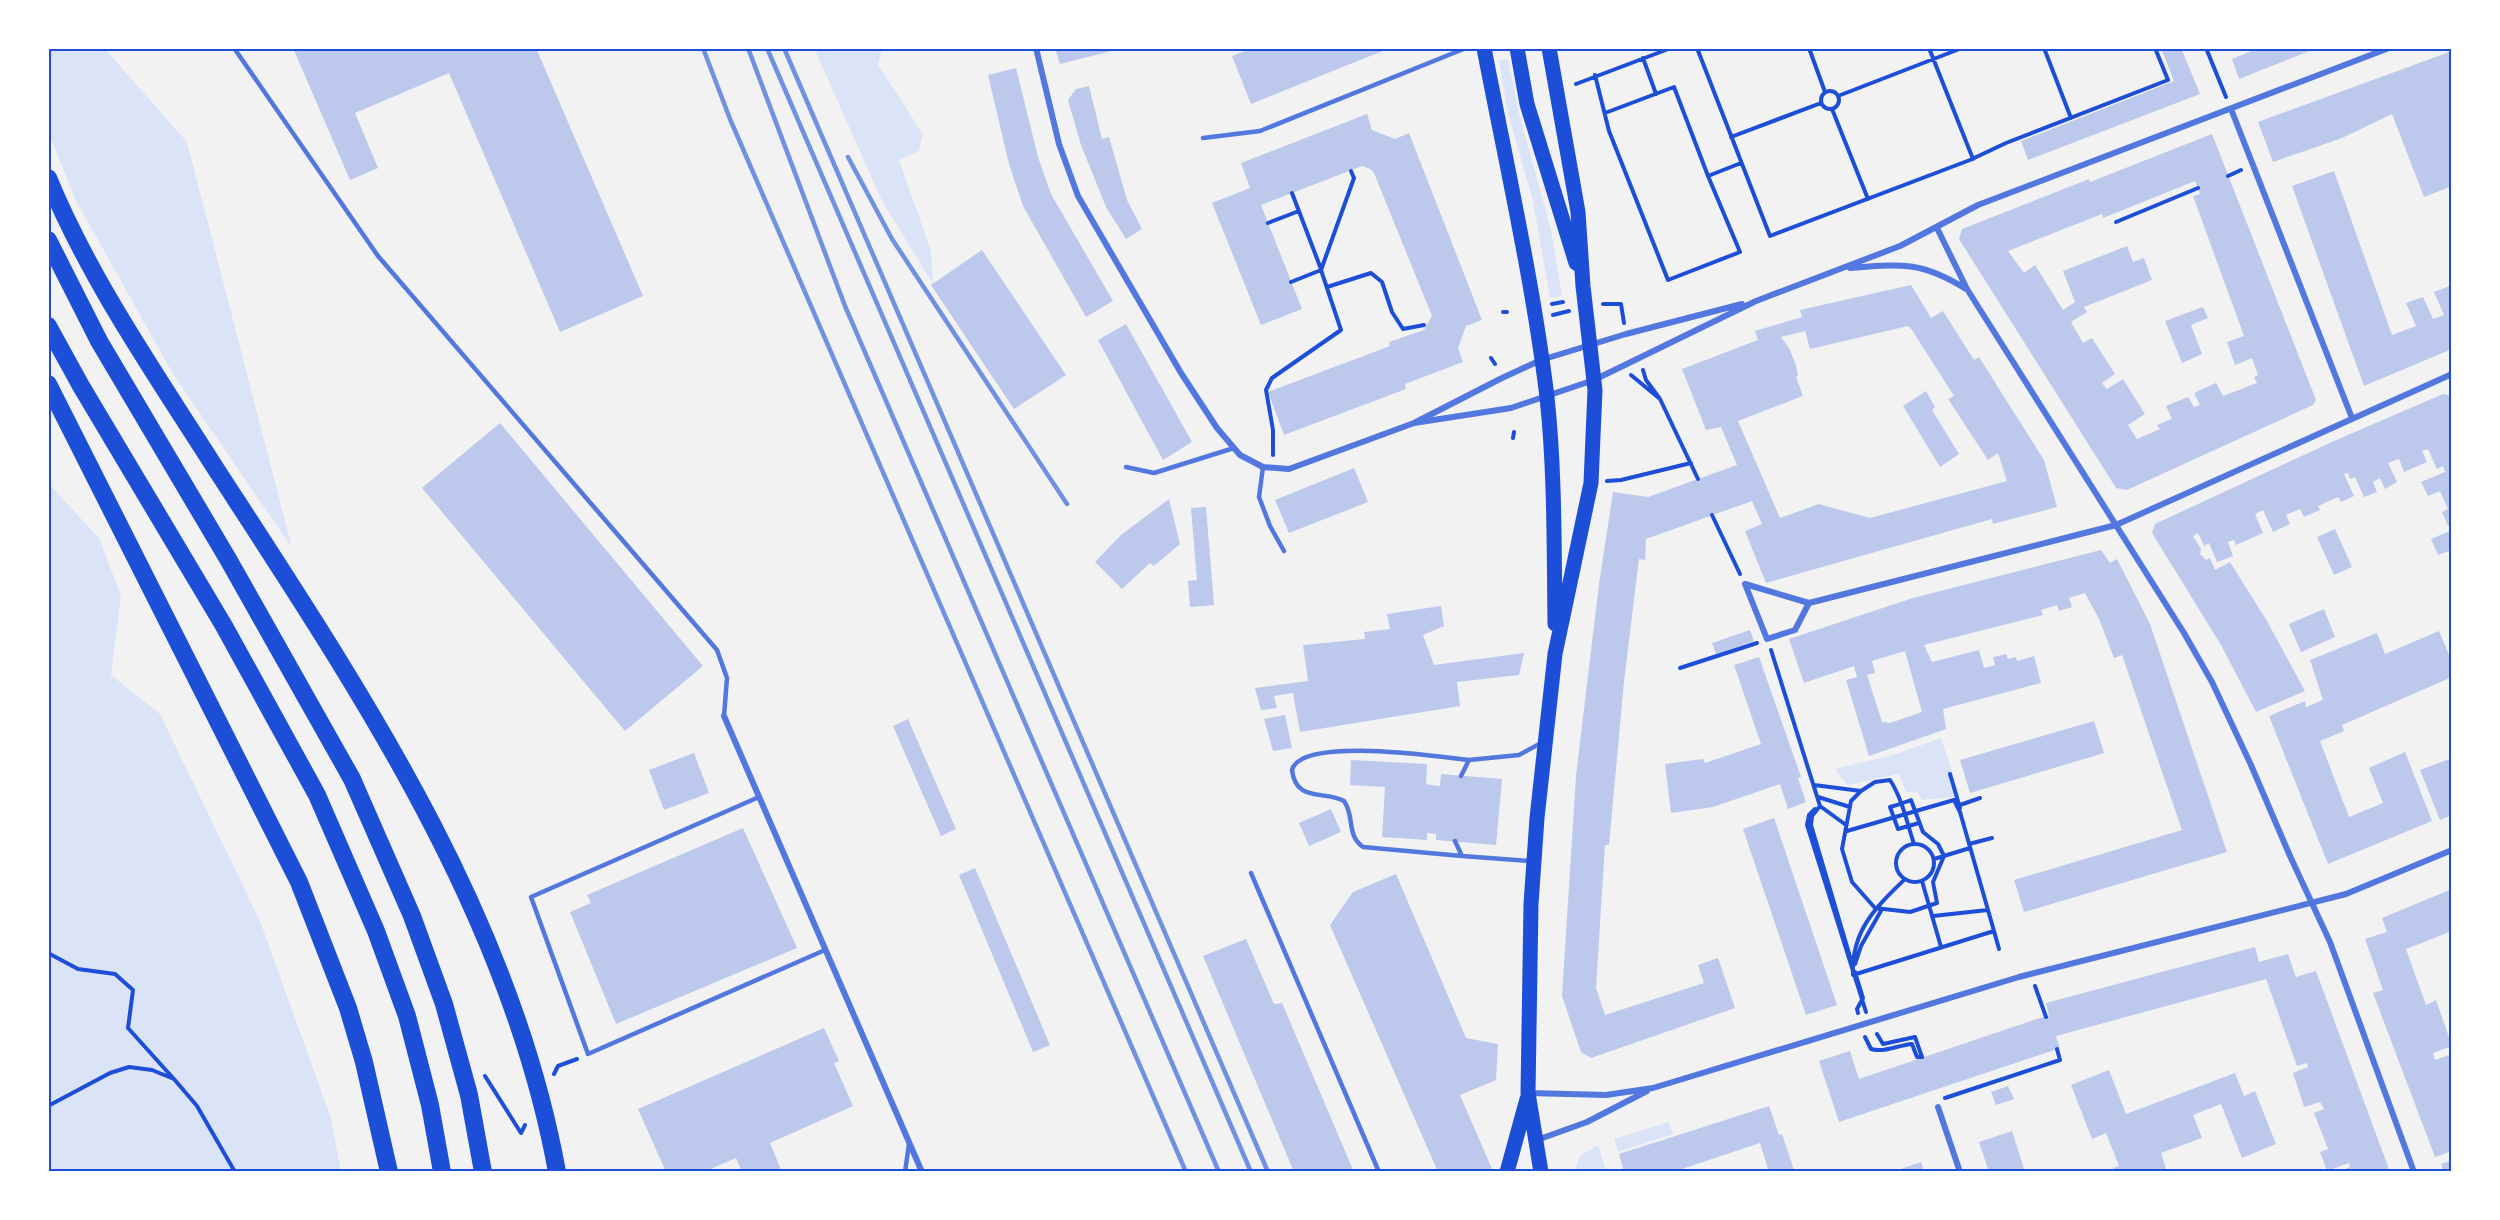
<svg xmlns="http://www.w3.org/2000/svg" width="2500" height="1220" viewBox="0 0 2500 1220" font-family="Barlow,sans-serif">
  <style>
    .green { fill: #dbe4f7 }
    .building { fill: #bdc9ec; fill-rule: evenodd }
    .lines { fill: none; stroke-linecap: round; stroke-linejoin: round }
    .path { stroke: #1d4ed8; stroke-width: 4 }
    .service { stroke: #5277de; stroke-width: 4.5 }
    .minor { stroke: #5277de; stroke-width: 6 }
    .primary { stroke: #1d4ed8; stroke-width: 15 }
    .motorway { stroke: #1d4ed8; stroke-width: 18 }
    .rail { stroke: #7290e2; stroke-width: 4.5 }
    .neatline { fill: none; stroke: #1d4ed8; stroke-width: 2 }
  </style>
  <rect width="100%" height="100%" fill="#f2f2f2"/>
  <!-- green -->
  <path class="green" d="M48,48H104L187,142L292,548L173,374L75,199L48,131Z
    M814,48H882L878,65L923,134L919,151L899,160L931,251L933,284L882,201Z
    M1508,59L1519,113L1551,230L1562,296L1550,298L1533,201L1508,114L1499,61Z
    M48,483L99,538L121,596L111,675L160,714L260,921L331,1118L341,1172H48Z
    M1941,738L1960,796L1922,800L1917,792H1906L1899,774L1847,785L1835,769L1893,755Z
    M1669,1122L1673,1134L1618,1152L1614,1139Z
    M1598,1145L1607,1172H1574L1580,1156Z"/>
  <!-- building -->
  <path class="building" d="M293,48H536L643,296L560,332L449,73L355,113L378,168L350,180Z
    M1055,48H1119V49L1060,64Z
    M1253,48H1390L1251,104L1232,56Z
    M2161,48H2181L2200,94L2028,160L2021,141L2174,81Z
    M2259,48H2317L2239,79L2232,59Z
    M2452,51V186L2424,197L2392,114L2342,138L2273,162L2258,122Z
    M1016,68L1038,157L1051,194L1113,301L1086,317L1023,206L1009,164L988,75Z
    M1089,86L1102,139L1109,137L1127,200L1142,229L1126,239L1106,207L1081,145L1068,100L1076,89Z
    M1367,114L1372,130L1395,139L1409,133L1482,320L1466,326L1458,348L1463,362L1405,384L1406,389L1284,435L1268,392L1390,346L1389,342L1424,330L1432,316L1374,173L1370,169L1362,166L1261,205L1302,309L1261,325L1212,203L1250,188L1241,163Z
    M2212,134L2316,400L2313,405L2127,490L2116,488L1959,239L1962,229L2089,179L2090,182ZM2195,181L2200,194L2193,196L2244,336L2227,342L2235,365L2252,358L2258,375L2254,377L2257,383L2223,396L2216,383L2194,393L2200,405L2194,407L2188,397L2166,406L2172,419L2157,425L2160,429L2137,439L2128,425L2145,414L2123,379L2107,389L2104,386L2102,383L2115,374L2092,338L2083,343L2071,322L2087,312L2084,307L2152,280L2144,258L2133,262L2127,246L2063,271L2075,302L2063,310L2035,265L2024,273L2008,251L2102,214L2103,218Z
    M2334,171L2392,335L2416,326L2406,303L2423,297L2433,319L2444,315L2434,292L2452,285V349L2364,386L2292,186Z
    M982,250L1066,375L1014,409L931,285Z
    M1911,285L1931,318L1943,311L1974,360L1979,357L2044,460L2057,507L1993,524L1992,519L1766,583L1745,531L1762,524L1752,501L1646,539L1645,560L1639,559L1624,681L1609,845H1605L1596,988L1605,1015L1704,983L1698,965L1718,958L1735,1008L1591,1058L1581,1052L1562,996L1576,776L1599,584L1613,492L1648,497L1737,465L1721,427L1706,430L1682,369L1758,340L1755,331L1802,317L1800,310ZM1908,326L1912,330L1954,396L1948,399L1988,460L1998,453L2007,481L1870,518L1819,504L1780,518L1738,421L1803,396L1796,377L1798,375L1796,365L1789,348L1781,337L1805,331L1810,349Z
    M2203,307L2208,318L2191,325L2202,354L2182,363L2165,321Z
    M1126,324L1192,442L1163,460L1098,340Z
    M1926,391L1935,407L1932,410L1959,454L1940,467L1903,406Z
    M2443,394L2452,396V524L2448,526L2442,512L2448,509L2440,491L2428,496L2421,482L2445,472L2443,466L2437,469L2428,449L2422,451L2427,462L2404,472L2399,459L2388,463L2397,482L2385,489L2380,478L2373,482L2377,492L2364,497L2355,477L2350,479L2348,473L2344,474L2354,496L2341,502L2338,497L2318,506L2320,510L2304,517L2300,509L2286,515L2290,524L2273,532L2263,510L2255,514L2263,533L2236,545L2234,540L2228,542L2233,556L2217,562L2209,543L2204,546L2198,533L2193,536L2201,549L2200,554L2206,560L2210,558L2215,570L2230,562L2267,621L2305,691L2256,712L2221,645L2152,533L2155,524L2334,441Z
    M500,423L703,666L625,731L422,488Z
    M1354,468L1368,502L1289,533L1275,500Z
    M1169,499L1180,544L1154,566L1150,563L1122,589L1095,562L1121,535Z
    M1206,507L1214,605L1190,607L1188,581L1197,580L1191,508Z
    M2335,529L2352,567L2334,575L2317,537Z
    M2452,530V550L2438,555L2431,539Z
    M2101,550L2110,563L2117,559L2150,624L2227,852L2024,912L2014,880L2182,830L2122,655L2114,658L2099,619L2085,593L2069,598L2072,607L2059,611L2057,605L2041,610L2043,615L1924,645L1932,662L1979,650L1984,668L1995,665L1993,657L2006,654L2008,659L2016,657L2017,661L2034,656L2041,683L1943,709L1946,729L1869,756L1846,680L1857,677L1854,666L1804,683L1789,639L1913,598ZM1905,651L1922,712L1890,723L1882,722L1867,675L1875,673L1872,661Z
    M1441,606L1444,626L1423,635L1434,665L1524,653L1519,675L1457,682L1460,706L1300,732L1293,693L1274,696L1277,708L1261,710L1255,688L1308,681L1303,645L1365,639L1364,632L1390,629L1387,614Z
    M2324,609L2335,637L2301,652L2289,624Z
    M1750,630L1754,641L1716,654L1712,643Z
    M2439,631L2452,662V677L2342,725L2344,731L2320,741L2349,817L2383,803L2369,768L2405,752L2432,821L2328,864L2269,716L2305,701L2306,707L2323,700L2310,660L2377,633L2385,654Z
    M1759,657L1801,777L1798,778L1806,802L1788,809L1780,784L1713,807L1671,813L1665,764L1703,759L1705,763L1761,744L1734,665Z
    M1285,715L1292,748L1273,751L1264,719Z
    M908,719L956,829L941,836L893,726Z
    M2094,721L2104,753L1970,793L1960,760Z
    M694,753L709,793L664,810L649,770Z
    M2452,758V815L2440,820L2420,770Z
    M1351,760L1427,764L1426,784L1431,785L1440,786L1441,774L1502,779L1496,845L1436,840V834L1427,833V840L1382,837L1385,787L1350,785Z
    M1331,809L1341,832L1309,846L1299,823Z
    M1774,818L1837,1005L1806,1015L1743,829Z
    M743,828L797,948L616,1024L570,912L591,903L587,895Z
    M975,868L1050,1045L1033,1052L959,875Z
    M1396,874L1466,1038L1498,1044L1496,1080L1460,1095L1492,1169L1485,1172H1438L1330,925L1353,892Z
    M2452,889V931L2406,949L2426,1005L2436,1000L2452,1046L2433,1053L2435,1060L2452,1054V1151L2435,1157L2373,993L2383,990L2365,939L2387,932L2382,918Z
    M1246,939L1274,1004L1282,1003L1354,1172H1294L1203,956Z
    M2255,947L2259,962L2288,954L2296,977L2316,971L2390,1172H2338L2350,1167L2349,1163L2327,1171L2320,1152L2328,1149L2314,1113L2324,1109L2320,1102L2304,1107L2293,1073L2308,1067L2307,1063L2297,1066L2266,979L2056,1036L2060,1048L1839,1122L1819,1061L1850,1051L1859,1079L2049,1015L2046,1003Z
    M824,1028L839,1061L834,1063L853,1106L770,1143L782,1172H742L736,1158L704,1172H666L638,1109Z
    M2109,1070L2126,1114L2235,1073L2244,1096L2255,1091L2276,1144L2242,1158L2221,1104L2193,1115L2202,1138L2161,1153L2167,1172H2114L2113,1168L2119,1166L2106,1133L2092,1139L2071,1085Z
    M2008,1086L2014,1099L1996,1105L1991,1092Z
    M1769,1106L1779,1135L1782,1134L1794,1170L1769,1172L1760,1143L1673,1172H1624L1619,1154Z
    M2012,1131L2025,1172H1989L1979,1142Z
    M2452,1160V1172H2444L2441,1164Z
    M1921,1162L1924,1172H1892Z"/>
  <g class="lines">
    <!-- path -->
    <path class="path" d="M1697,48L1770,236L1970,160L2006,143L2168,80L2155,48
      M1809,48L1825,92
      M1929,48L1973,159
      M2044,48L2071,118
      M2206,48L2226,97
      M1643,58L1656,94
      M1595,75L1609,131L1668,280L1740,252L1708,176L1741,163
      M1576,84L1671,48
      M1821 100a9 9 0 1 1 18 0a9 9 0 1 1-18 0Z
      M1838,96L1962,48
      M1832,109L1868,199
      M1605,113L1674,87L1708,176
      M1731,137L1821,103
      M2228,176L2241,170
      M1292,193L1321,269
      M2116,222L2198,188
      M1268,223L1299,211
      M1321,270L1354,178L1351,171
      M1327,287L1371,273L1382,282L1392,312L1403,329L1424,325
      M1552,304L1563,302
      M1603,304H1621L1624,323
      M1503,312H1507
      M1553,315L1569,311
      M1491,358L1495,364
      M1643,370L1646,380L1660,399L1698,479
      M1631,375L1660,399
      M1513,438L1514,432
      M1273,455V430L1266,390L1272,378L1341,330L1321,270L1291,282
      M1607,481L1621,480L1691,463
      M1712,515L1740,574
      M1771,650L1820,806L1846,825
      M1680,668L1757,643
      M1950,774L1960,808
      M1814,785L1861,791
      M1818,797L1850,807
      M1960,805L1980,798
      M1820,806L1812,816L1811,825L1851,960
      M1815,809L1809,815L1807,825L1866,1012
      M1847,831L1954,800L1960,812L1994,931L1853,975C1851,931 1875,908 1905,879
      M1896 863a19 19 0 1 1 38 0a19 19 0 1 1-38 0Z
      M1914,844C1907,823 1902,798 1890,780L1875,782L1861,791L1851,801L1842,849L1852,882L1875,908L1910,912L1937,903L1933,882L1944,856L1938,844L1923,832L1911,800C1904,803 1897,805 1890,807L1898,829C1905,827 1912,825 1919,823
      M1969,844L1992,838
      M1934,859L1970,848
      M1922,881L1941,947
      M1933,916L1988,910
      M1994,931L1999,949
      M48,953L78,969L115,974L133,990L128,1028L173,1078
      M1855,964L1861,946L1882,909
      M1855,972L1863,998L1857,1009L1858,1013
      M2035,986L2046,1017
      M1877,1034L1883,1044L1915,1037L1922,1057
      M1865,1037L1871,1049C1885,1053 1898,1045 1912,1044L1917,1057H1922
      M554,1074L558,1066L577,1059
      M485,1076L521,1133L525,1125
      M1945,1098L2060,1060L2057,1049
      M48,1106L110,1073L129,1067L152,1070L174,1079L197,1106L235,1172"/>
    <!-- service -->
    <path class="service" d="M234,48L378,256L717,650L727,678L724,716
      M1203,138L1260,131L1466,48
      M1126,467L1154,473L1234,448
      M1263,467L1259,497L1270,526L1284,551
      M1461,776L1469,760L1519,755L1543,742
      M759,797L531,897L588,1054L825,950
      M1455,841L1462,856L1530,861
      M1462,856L1363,847C1346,835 1355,816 1344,801C1324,790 1296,803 1292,770C1301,736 1440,757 1469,760
      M1251,873L1379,1172
      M905,1172L909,1144"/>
    <!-- minor -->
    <path class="minor" d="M1036,48L1059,144L1078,196L1181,373L1217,428L1240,455L1263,467L1289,469L1414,423L1502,378L1541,360L1626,334L1742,304
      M2231,109L2352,418
      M1937,228L1967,289L2184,633L2212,682L2251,765L2290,856L2330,942L2414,1172
      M1850,268C1901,264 1921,261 1966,289
      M1414,423L1511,408L1594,380L1756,301L1900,246L1978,205L2389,48
      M1745,584L1809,603L2116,525L2452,374
      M1745,584L1767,639L1795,630L1809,603
      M724,716L922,1172
      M1529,1093L1606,1095L1653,1088L2019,977L2346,894L2452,850
      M1938,1107L1960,1172
      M1537,1140L1587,1122L1647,1091"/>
    <!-- primary -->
    <path class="primary" d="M1484,48C1506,163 1533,282 1547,397C1555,472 1554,549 1555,624
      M1517,48L1527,104L1576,263
      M1507,1172L1527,1099
      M1541,1172L1528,1093L1531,904L1537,818L1555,654L1591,483L1595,390L1583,286L1578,212L1549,48"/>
    <!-- motorway -->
    <path class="motorway" d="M48,178C90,280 155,373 214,466C356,685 510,911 557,1172
      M48,240L99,341L228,559L352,779L412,916L444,1004L469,1095L483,1172
      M48,326L81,386L224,626L317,795L376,931L407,1016L430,1105L442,1172
      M48,384L299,882L348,1008L364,1062L389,1172"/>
    <!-- rail -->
    <path class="rail" d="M703,48L730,119L1186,1172
      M748,48L845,306L1219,1172
      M767,48L1251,1172
      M784,48L1268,1172
      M848,157L892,239L1067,504"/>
  </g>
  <!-- border -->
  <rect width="2500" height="1220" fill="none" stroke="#ffffff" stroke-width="99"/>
  <rect x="50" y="50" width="2400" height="1120" class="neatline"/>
</svg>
